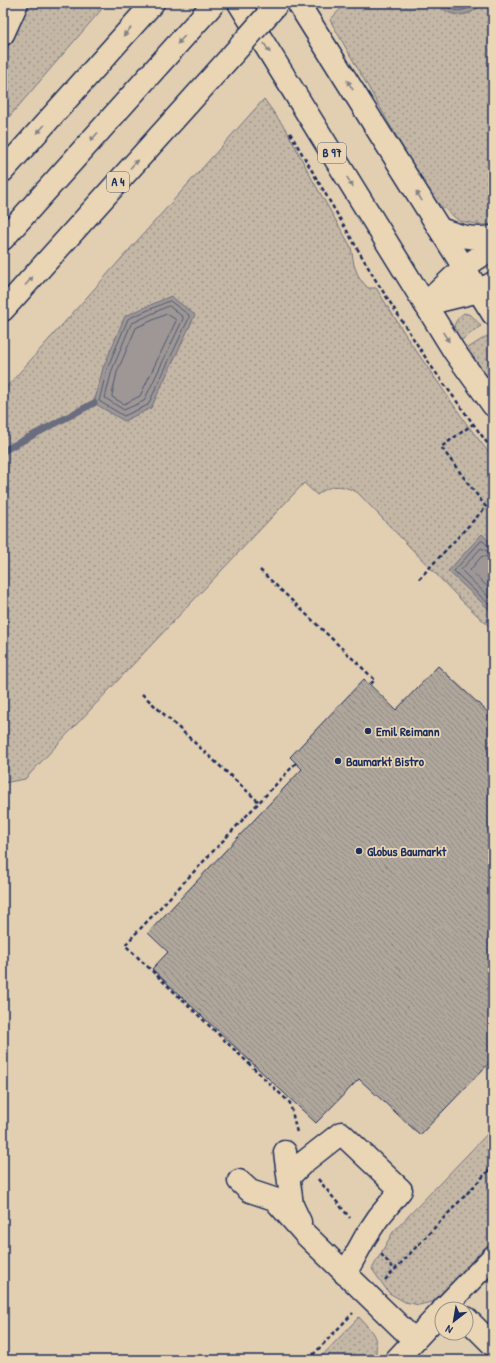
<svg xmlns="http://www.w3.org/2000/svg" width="496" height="1363" viewBox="0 0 496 1363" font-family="'Patrick Hand',sans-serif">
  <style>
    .grass { fill: url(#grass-dots); stroke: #707382 }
    .water { fill: #9e9795; stroke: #6a6d7f }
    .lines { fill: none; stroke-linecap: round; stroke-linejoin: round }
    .shore { stroke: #4f5974; stroke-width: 1 }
    .stream { stroke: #6a6d7f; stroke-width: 7 }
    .building { fill: url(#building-back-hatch); stroke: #1b2f5e }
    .minor-casing { stroke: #1b2f5e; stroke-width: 25 }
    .major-casing { stroke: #1b2f5e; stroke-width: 25 }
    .highway-casing { stroke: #1b2f5e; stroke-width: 25 }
    .path { stroke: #1b2f5e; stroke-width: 2.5; stroke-dasharray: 4 3; stroke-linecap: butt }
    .minor { stroke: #ead5b4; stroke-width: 22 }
    .major { stroke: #ead5b4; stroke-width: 22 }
    .highway { stroke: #ead5b4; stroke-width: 22 }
    .highway-bridge-casing { stroke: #1b2f5e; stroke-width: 25; stroke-linecap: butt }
    .highway-bridge { stroke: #ead5b4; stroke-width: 22 }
    .oneway { fill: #828289 }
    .poi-dot { fill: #1b2f5e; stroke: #ead5b4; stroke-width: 1.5 }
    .labels { text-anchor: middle; stroke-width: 3.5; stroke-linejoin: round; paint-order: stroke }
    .shield { fill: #ead5b4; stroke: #596178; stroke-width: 1 }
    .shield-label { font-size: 12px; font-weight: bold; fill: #1b2f5e }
    .poi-label { font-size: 13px; font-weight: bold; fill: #1b2f5e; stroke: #ead5b4; text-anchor: start }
  </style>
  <defs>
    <pattern id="grass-dots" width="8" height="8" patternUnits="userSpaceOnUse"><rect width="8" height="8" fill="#c4b7a5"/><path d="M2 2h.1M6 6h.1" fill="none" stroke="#9e958a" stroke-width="1.8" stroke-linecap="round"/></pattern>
    <pattern id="building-back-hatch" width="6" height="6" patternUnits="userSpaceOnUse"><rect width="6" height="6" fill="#b0a79c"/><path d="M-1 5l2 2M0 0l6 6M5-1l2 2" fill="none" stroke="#8e8882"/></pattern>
  </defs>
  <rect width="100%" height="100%" fill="#e2ceb1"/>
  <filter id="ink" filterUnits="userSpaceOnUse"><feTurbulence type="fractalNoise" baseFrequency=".025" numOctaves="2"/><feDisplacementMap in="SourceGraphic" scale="8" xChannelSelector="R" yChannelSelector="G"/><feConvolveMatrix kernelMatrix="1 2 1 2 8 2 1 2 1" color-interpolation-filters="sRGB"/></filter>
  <g filter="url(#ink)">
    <!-- grass -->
    <path class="grass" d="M22,3H107L3,124V54L8,48Z
      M346,3H493V224L483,225L459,221L431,197L330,20Z
      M264,99L287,131L312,179L351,247L354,265L359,278L368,288H376L410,342L466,423L493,458V630L460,599L357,492C339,484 332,484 317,495L304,483L25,779L3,783V391Z
      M464,313L471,315L481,326L460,341C453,327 451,324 464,313Z
      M487,336L493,345V390L465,350Z
      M493,1128V1243L436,1301L419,1305L405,1302L389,1293L372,1269L393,1232Z
      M359,1317C374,1334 379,1337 375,1360H318Z"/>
    <!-- water -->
    <path class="water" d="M437,3H484C468,18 452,20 437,3Z
      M171,296L195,315L151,408L124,421L94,403L103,368L125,316Z
      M482,534L493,545V613L448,571Z"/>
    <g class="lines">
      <!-- shore -->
      <path class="shore" d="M442,3C455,15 464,11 478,3
        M170,301L189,315V318L148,405L124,416L99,401L107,369L128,319Z
        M169,306L183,317V319L144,401L124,410L105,398L112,370L131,324Z
        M167,314L175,319L176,321L140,396L124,404L112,397V395L117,372L136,328Z
        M493,547H489L483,541H481L454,571L493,608
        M493,552H489L481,548L461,570L493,601
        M493,558L482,556L470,570L493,592"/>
      <!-- stream -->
      <path class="stream" d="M3,451L94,403"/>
    </g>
    <!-- building -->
    <path class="building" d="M438,666L493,717V1059L420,1135L359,1079L316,1123L152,969L168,952L148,933L302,769L290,757L364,679L396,710Z"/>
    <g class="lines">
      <defs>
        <path id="minor" d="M3,34L17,3
          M285,1152L292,1205L300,1222
          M289,1177L304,1162L341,1133L401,1190L378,1218L366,1236L345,1274
          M239,1181L250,1191L274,1199L305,1234L414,1340
          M443,1309L493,1257
          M466,1318L493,1345
          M396,1360L442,1311"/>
        <path id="major" d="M239,3L425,304L454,351L493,405
          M298,3L493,314"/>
        <path id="highway" d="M3,171L153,3
          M440,229C459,236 472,240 493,237
          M3,239L207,11
          M425,304L464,267L493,248
          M426,304L479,291L493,283
          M3,310L233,54"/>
      </defs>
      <!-- minor casing -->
      <use href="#minor" class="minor-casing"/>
      <!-- major casing -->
      <use href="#major" class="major-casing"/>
      <!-- highway casing -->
      <use href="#highway" class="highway-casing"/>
      <!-- path -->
      <path class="path" d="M290,133L375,279L431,366L493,451
        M260,570L375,680L369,685
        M419,579L486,507L441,447L473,424
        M142,694L260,803
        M296,763L125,945L290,1103L297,1133
        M318,1179L350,1218
        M381,1254L395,1270
        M385,1280L493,1166
        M308,1360L353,1313"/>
      <!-- minor -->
      <use href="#minor" class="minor"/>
      <!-- major -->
      <use href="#major" class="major"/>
      <!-- highway -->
      <use href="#highway" class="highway"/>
      <defs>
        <path id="highway-bridge" d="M207,11L214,3
          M233,54L278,3"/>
      </defs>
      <!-- highway-bridge casing -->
      <use href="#highway-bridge" class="highway-bridge-casing"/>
      <!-- highway-bridge -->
      <use href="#highway-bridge" class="highway-bridge"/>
    </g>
    <!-- one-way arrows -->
    <defs><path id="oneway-solid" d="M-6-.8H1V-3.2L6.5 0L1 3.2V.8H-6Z"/></defs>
    <g class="oneway">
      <use href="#oneway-solid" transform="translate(127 32) rotate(132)"/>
      <use href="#oneway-solid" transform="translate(181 40) rotate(132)"/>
      <use href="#oneway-solid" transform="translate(267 48) rotate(58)"/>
      <use href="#oneway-solid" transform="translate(350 85) rotate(-122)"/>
      <use href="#oneway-solid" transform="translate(41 129) rotate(132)"/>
      <use href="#oneway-solid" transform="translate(94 137) rotate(132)"/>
      <use href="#oneway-solid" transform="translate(134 164) rotate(-48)"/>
      <use href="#oneway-solid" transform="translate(350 182) rotate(58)"/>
      <use href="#oneway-solid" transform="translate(419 196) rotate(-122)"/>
      <use href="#oneway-solid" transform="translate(29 281) rotate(-48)"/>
      <use href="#oneway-solid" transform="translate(446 337) rotate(57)"/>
    </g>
  </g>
  <!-- markers -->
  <g class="poi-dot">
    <circle cx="368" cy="731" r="4"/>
    <circle cx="338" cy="761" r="4"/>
    <circle cx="359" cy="851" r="4"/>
  </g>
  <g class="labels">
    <!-- shield labels -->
    <g class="shield">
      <rect x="318" y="143" width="28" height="20" rx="3"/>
      <rect x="107" y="172" width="22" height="20" rx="3"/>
    </g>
    <g class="shield-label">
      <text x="332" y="157">B 97</text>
      <text x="118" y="186">A 4</text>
    </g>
    <!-- poi labels -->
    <g class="poi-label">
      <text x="376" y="736">Emil Reimann</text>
      <text x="346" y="766">Baumarkt Bistro</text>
      <text x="367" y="856">Globus Baumarkt</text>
    </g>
  </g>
  <!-- margin -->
  <rect width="496" height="1363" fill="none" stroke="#ead5b4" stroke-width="16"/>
  <rect x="8" y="8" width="480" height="1347" fill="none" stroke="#1b2f5e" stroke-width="1.5" filter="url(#ink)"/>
  <!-- north arrow -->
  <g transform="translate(454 1321) rotate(211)"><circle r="19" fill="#ead5b4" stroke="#979392"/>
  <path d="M0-3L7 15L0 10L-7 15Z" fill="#1b2f5e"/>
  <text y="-6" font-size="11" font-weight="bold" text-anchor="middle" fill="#1b2f5e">N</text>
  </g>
</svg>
